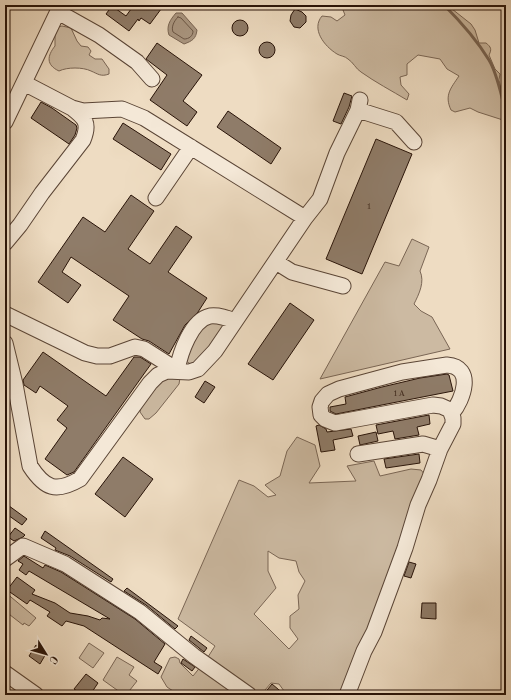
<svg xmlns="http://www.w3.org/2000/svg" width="511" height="700" viewBox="0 0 511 700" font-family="'Old Standard TT',serif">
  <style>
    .green { fill: #ccbaa2; stroke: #7a6655; fill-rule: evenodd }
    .water { fill: #ab9883; stroke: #776352 }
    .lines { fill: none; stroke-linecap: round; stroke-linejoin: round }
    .shore { stroke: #6a5646; stroke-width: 1 }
    .stream { stroke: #776352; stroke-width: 3 }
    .building { fill: #8f7c69; stroke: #281308 }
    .minor-casing { stroke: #5a4536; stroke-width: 17 }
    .minor { stroke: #f4e8d7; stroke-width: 15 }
    .labels { text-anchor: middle; stroke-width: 3.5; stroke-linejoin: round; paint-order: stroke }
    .number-label { font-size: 9px; fill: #422d20 }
  </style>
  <rect width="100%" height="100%" fill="#eedcc2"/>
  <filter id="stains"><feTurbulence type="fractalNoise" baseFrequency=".005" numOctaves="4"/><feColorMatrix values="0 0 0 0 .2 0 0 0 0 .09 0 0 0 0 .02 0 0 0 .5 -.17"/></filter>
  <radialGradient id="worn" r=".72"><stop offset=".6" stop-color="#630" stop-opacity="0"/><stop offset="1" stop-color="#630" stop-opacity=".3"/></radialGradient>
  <!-- green -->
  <path class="green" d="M357,5H447L471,24L475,30L479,43H486C491,47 492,49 489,55L495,69L500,74L499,80L501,89L506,98V121L478,112L470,108L455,112L451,110C444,95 451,88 459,76L447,69L440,59L418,55L407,64V75L400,77L401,85L409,94L407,100C392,91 375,82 361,72C356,69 353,62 348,59C345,56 340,56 337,54C324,46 311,29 322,16L331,17L337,21L345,15L343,10C346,5 352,7 357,5Z
    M62,26L71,28L77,41L81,46L88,47L91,51L89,55L95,59H102L109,69V74C101,77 98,74 91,71C83,67 67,67 59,71C46,65 47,56 55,46V36L58,27Z
    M412,239L429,247L420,271C425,282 419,294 414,304L421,311L432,317L450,349L320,379L385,262L399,266Z
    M205,322L228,323L221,337L192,365L186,361V350Z
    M168,376L180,378L179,384L156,413L149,419H145L140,412L141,408L153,387Z
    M297,437L315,445L320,466L309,483L356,481L347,466L374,461L380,476L411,469L421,470L425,475L344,695H287L279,684L271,683L265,690V695H179L167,687L161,677L170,658L175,657L179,659L180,663L193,676L206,660L215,646L178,619L239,480L254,486L268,497L276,495L265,485L280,476L287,451ZM268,551L279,558L296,561L299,572L305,581L298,595L299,609L290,616V628L298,639L289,649L254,614L276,588L268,571Z
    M5,592L36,618L29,626L24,623L23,625L5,611Z
    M89,643L104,653L93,668L79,658Z
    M117,657L134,667L129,675L137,681L126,695H124L103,680Z"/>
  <!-- water -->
  <path class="water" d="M176,13H182L197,30C196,39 192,41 184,44L169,35C166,26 170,20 176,13Z"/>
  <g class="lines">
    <!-- shore -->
    <path class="shore" d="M178,17L181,18L193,31C193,36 189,39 184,39L173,32C171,27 174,21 178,17Z"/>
    <!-- stream -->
    <path class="stream" d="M444,5C459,20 478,42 489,60C498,75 501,96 506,113"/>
  </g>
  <!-- building -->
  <path class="building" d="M134,5H164L150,24L141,18L139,21L138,19L129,31L106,14L112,6L126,16Z
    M295,9L302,12L306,16V22L300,28L294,27L290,21L291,15Z
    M232 28a8 8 0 1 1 16 0a8 8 0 1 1-16 0Z
    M259 50a8 8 0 1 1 16 0a8 8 0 1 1-16 0Z
    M157,43L202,75L183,101L197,112L187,126L150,100L167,75L146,59Z
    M344,93L352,96L349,107L341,124L333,121Z
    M41,102L52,108L76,125L77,128L75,135L69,144L31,118Z
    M228,111L281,148L271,164L217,127Z
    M123,123L171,154L161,170L113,139Z
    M376,139L412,154L362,274L326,259Z
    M131,195L154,211L128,249L150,264L176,226L192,237L168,272L207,298L198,312L185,325L169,354L149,341L142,339L113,320L129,296L71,257L62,272L81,285L68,303L38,282L83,217L105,232Z
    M290,303L314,320L273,380L248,364Z
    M43,352L106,396L134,357H140L151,364L74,472L67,475L45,459L67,428L57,420L68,406L40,386L36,393L24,385L23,380Z
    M447,374L449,375L453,391L336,414L330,411V407L346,404L345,397L382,387L420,378Z
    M205,381L215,387L204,403L195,397Z
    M429,415L430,424L417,427L419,435L395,439L393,431L378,434L376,425Z
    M319,425L326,429L327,432L351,429L353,436L333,440L335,450L321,452L316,426Z
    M376,432L378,441L360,445L358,436Z
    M419,454L420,463L386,468L384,459Z
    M123,457L153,479L125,517L95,494Z
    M5,503L27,519L22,525L5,513Z
    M15,528L25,535L23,537L14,541L8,537Z
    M45,531L113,579L111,582L70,556L55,550L56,548L41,538Z
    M24,556L43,568L45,565L61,572L135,619L165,644L154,662L162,667L158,674L84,626L66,621L62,626L47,616L50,612L30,600L27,604L7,590L17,577L35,590L32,594L55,603L70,613L88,616L100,620L102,618L110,619L29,571L26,575L19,570L23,564L18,561Z
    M409,562L416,564L411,578L404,576Z
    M127,588L178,626L175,629L146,605L124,591Z
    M422,603H436V619L421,618Z
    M191,636L207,648L204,652L189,640Z
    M36,645L47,652L40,664L29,656Z
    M183,659L195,667L192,671L181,663Z
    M86,674L98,683L90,695H83L74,689Z
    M272,684L285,695H263Z"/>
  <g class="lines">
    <defs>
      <path id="minor" d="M58,12L99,35L137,62L152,79
        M24,83L72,108L83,111L122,109L144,118L305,218
        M358,110L396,122L414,142
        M5,122L61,5
        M156,198L191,147
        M5,243L20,225L42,193L83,140C90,123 85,118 72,108
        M276,262L292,272L343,286
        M5,314L85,353L97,356H110L135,347L144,349L177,370C180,354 191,320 210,316C219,315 227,318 235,321
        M5,343L15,384L30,466C45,489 56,493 80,479L150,383L158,375L167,371L189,372L198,369L215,351L305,218L320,199L337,153L358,110L360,100
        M358,454L423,444L440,449
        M5,559L23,546L65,564L140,612L194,656L249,695
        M5,673L36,695
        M347,695L364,651L374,632L405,548L418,505L429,480L440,449L453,424V418L450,410L441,406L433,405L335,423L325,419L321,415L320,407L322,401L328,394L339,389L402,372L447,365C475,367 463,400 452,413"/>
    </defs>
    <!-- minor casing -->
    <use href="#minor" class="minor-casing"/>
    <!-- minor -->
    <use href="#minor" class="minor"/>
  </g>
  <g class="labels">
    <!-- number labels -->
    <g class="number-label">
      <text x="369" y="209">1</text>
      <text x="399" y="396">1А</text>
    </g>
  </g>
  <!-- margin -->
  <rect width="511" height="700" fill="none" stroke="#eedcc2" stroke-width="20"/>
  <rect x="6" y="6" width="499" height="688" fill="none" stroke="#281308" stroke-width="2"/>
  <rect x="10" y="10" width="491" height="680" fill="none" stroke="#281308"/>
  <!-- north arrow -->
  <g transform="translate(46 654) rotate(127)" stroke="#f4e8d7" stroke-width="3" paint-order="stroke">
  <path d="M0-3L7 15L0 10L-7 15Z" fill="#281308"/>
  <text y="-6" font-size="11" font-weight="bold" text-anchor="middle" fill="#281308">С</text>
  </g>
  <rect width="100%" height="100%" filter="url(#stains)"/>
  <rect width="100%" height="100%" fill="url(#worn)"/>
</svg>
